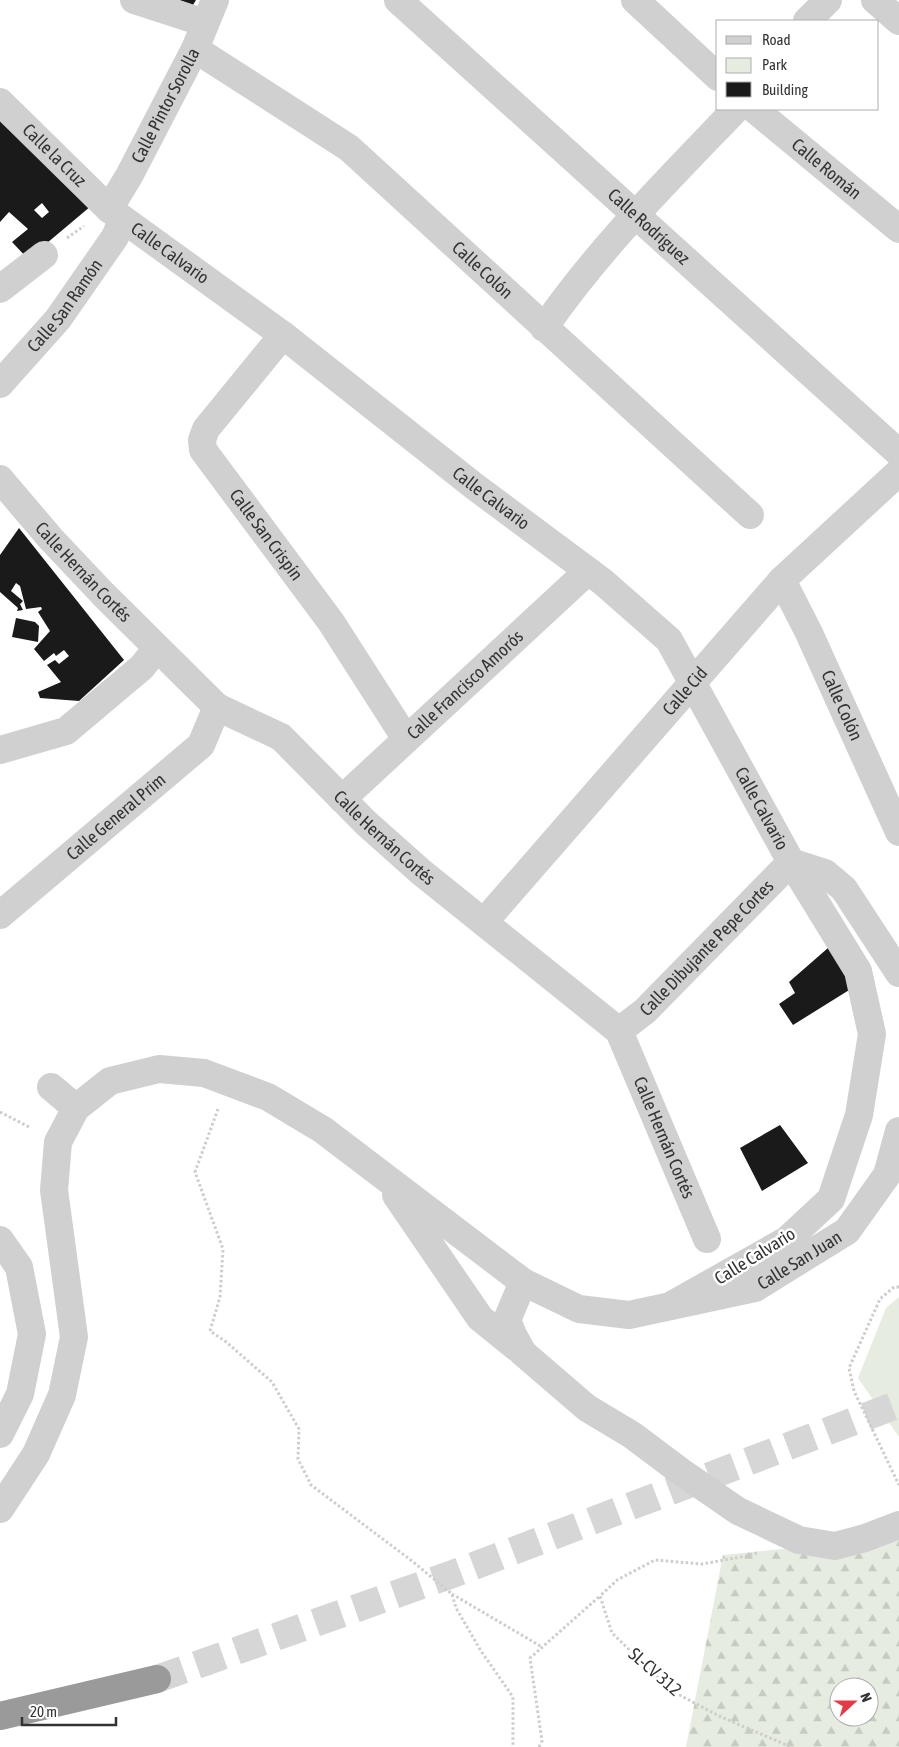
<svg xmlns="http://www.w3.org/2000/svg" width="899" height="1747" viewBox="0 0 899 1747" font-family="'Asap Condensed',sans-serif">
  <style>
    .green { fill: #e6ecdf }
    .forest { fill: url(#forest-firs); fill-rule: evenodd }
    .building { fill: #1a1a1a; fill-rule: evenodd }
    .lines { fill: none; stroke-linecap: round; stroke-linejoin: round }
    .highway-tunnel { stroke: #d6d6d6; stroke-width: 28; stroke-dasharray: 28 14; stroke-linecap: butt }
    .path { stroke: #cdcdcd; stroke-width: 3; stroke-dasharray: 2.5 2.5; stroke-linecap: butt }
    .minor { stroke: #d0d0d0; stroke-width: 28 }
    .highway { stroke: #9a9a9a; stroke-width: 28 }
    .labels { text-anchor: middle; stroke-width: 5; stroke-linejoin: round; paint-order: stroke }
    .street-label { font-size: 18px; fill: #333; stroke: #fff }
  </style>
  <defs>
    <pattern id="forest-firs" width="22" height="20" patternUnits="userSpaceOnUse" patternTransform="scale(1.25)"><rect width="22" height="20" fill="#e6ecdf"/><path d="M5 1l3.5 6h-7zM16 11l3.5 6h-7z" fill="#c6cbc0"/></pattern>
  </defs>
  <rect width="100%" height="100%" fill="#fff"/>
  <!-- green -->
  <path class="green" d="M899,1297V1437L858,1378L886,1308Z"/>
  <!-- forest -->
  <path class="forest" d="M899,1537V1747H686L723,1555ZM839,1687H869V1717H839Z"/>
  <!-- building -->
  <path class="building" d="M179,0H196L193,5Z
    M0,115L91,206L28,259L12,242L28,229L9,212L0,222ZM42,203L49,212L42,218L34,210Z
    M19,528L124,660L79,701L40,698L38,692L61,682L47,665L55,660L59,664L69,656L64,650L56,656L54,653L44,661L34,649L50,631L38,612L42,609L41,607L26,609L20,586L16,583L11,591L23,601L20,604L23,610L17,611L18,608L0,592V555Z
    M16,618L35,622L39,626L38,642L12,637Z
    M828,948L854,987L793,1025L779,1004L795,993L789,982Z
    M780,1125L808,1163L762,1191L740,1148Z"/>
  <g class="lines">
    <!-- highway-tunnel -->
    <path class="highway-tunnel" d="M157,1679L450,1575L899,1404"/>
    <!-- path -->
    <path class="path" d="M67,238L84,226
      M218,1109L195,1172L223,1249L220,1297L210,1331L225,1341L272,1382L299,1429L298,1459L311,1485L412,1561L452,1594L456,1608L481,1651L513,1697V1747
      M0,1112L31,1128
      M899,1287H894L880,1299L849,1368L854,1391L899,1485
      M757,1553L746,1556L702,1564L655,1560L617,1580L600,1596L612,1633L672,1691L719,1716L791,1747
      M452,1594L542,1647
      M539,1747L542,1741L530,1658L600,1596"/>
    <!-- minor -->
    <g class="minor">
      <path d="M134,0L205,23"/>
      <path id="s1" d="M398,0L899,453"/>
      <path d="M635,0L718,77"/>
      <path d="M875,0L899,21"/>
      <path d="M807,21L828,0"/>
      <path id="s2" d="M195,49L349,148L750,515"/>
      <path id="s3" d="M0,102L109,209L283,335L474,486L603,582L669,640L791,862L858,971L872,1034L859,1115L831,1199L787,1240L670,1306"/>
      <path id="s4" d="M754,109L899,229"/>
      <path id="s5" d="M109,209L129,176L195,49L215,0"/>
      <path d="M0,289L44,255"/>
      <path d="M544,328C599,248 669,179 736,109"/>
      <path id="s6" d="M283,335L206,429L202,440L203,450L331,622L406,739"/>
      <path id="s7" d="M0,384L58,319L115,237L122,220"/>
      <path id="s8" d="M0,479L51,539L103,594L217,707L281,737L366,823L421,872L619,1031L707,1239"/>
      <path id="s9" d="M782,580L809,633L899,832"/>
      <path d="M0,750L66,731L142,667L156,649"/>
      <path id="s10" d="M342,799L588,571"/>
      <path d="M791,862L825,873L844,889L899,973"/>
      <path id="s11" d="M0,915L201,745L217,707"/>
      <path id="s12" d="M484,922L782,580L899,472"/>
      <path id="s13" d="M619,1031L645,1011L791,862"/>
      <path d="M51,1087L76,1108"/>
      <path d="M396,1195L480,1318L517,1348"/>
      <path d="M0,1240L19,1267L32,1334L20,1394L0,1434"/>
      <path d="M523,1282L507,1320L513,1335L523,1353L587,1408L632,1435L680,1471L738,1511L799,1540L835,1546L865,1538L899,1525"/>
      <path id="s14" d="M0,1509L36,1454L62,1395L74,1337L54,1190L58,1142L76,1108L110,1081L159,1069L204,1073L268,1097L323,1130L523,1282L579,1309L629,1315L755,1288L847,1231L887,1175L899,1131"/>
    </g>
    <!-- highway -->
    <path class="highway" d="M0,1716L157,1679"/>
  </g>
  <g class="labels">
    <!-- street labels -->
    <g class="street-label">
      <text dy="6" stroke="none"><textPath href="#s5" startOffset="118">Calle Pintor Sorolla</textPath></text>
      <text dy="6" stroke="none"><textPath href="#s3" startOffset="76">Calle la Cruz</textPath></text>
      <text dy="6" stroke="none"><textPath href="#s4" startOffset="94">Calle Román</textPath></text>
      <text dy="6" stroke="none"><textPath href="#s1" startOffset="338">Calle Rodríguez</textPath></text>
      <text dy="6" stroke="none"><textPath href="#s3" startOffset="228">Calle Calvario</textPath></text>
      <text dy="6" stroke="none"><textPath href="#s2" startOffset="364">Calle Colón</textPath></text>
      <text dy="6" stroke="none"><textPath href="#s7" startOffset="102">Calle San Ramón</textPath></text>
      <text dy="6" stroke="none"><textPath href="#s3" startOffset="632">Calle Calvario</textPath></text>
      <text dy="6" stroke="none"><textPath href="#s6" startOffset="249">Calle San Crispín</textPath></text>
      <text dy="6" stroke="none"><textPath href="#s8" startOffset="125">Calle Hernán Cortés</textPath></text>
      <text dy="6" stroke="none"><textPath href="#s10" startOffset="168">Calle Francisco Amorós</textPath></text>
      <text dy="6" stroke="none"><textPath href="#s12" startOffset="306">Calle Cid</textPath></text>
      <text dy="6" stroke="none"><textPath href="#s9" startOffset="139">Calle Colón</textPath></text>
      <text dy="6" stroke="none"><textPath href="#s3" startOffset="1052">Calle Calvario</textPath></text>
      <text dy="6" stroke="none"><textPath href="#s11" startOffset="152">Calle General Prim</textPath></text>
      <text dy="6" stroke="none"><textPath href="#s8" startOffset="530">Calle Hernán Cortés</textPath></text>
      <text dy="6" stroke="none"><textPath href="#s13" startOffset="121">Calle Dibujante Pepe Cortes</textPath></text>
      <text dy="6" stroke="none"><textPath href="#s8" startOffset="950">Calle Hernán Cortés</textPath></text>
      <text transform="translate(755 1256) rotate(-32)" y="6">Calle Calvario</text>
      <text dy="6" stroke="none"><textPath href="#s14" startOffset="1241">Calle San Juan</textPath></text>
      <text transform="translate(655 1672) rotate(41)" y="6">SL-CV 312</text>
    </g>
  </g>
  <!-- legend -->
  <rect x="716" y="20" width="162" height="90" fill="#ffffff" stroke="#adadad"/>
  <rect x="726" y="36" width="25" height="8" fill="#d0d0d0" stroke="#adadad"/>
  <text x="762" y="45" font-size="15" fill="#333333">Road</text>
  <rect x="726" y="58" width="25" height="15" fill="#e6ecdf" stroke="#adadad"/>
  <text x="762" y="70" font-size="15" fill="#333333">Park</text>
  <rect x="726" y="82" width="25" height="15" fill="#1a1a1a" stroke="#adadad"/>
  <text x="762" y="95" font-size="15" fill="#333333">Building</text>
  <!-- north arrow -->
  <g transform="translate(854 1702) rotate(69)"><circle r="24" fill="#ffffff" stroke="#adadad"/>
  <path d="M0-4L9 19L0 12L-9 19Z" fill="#e63946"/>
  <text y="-8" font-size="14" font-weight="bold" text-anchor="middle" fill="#333333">N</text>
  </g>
  <!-- scale -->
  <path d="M22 1717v8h94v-8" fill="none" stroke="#333333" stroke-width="2.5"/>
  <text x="30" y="1717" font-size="15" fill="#333333" stroke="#ffffff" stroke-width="4" paint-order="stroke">20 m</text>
</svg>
